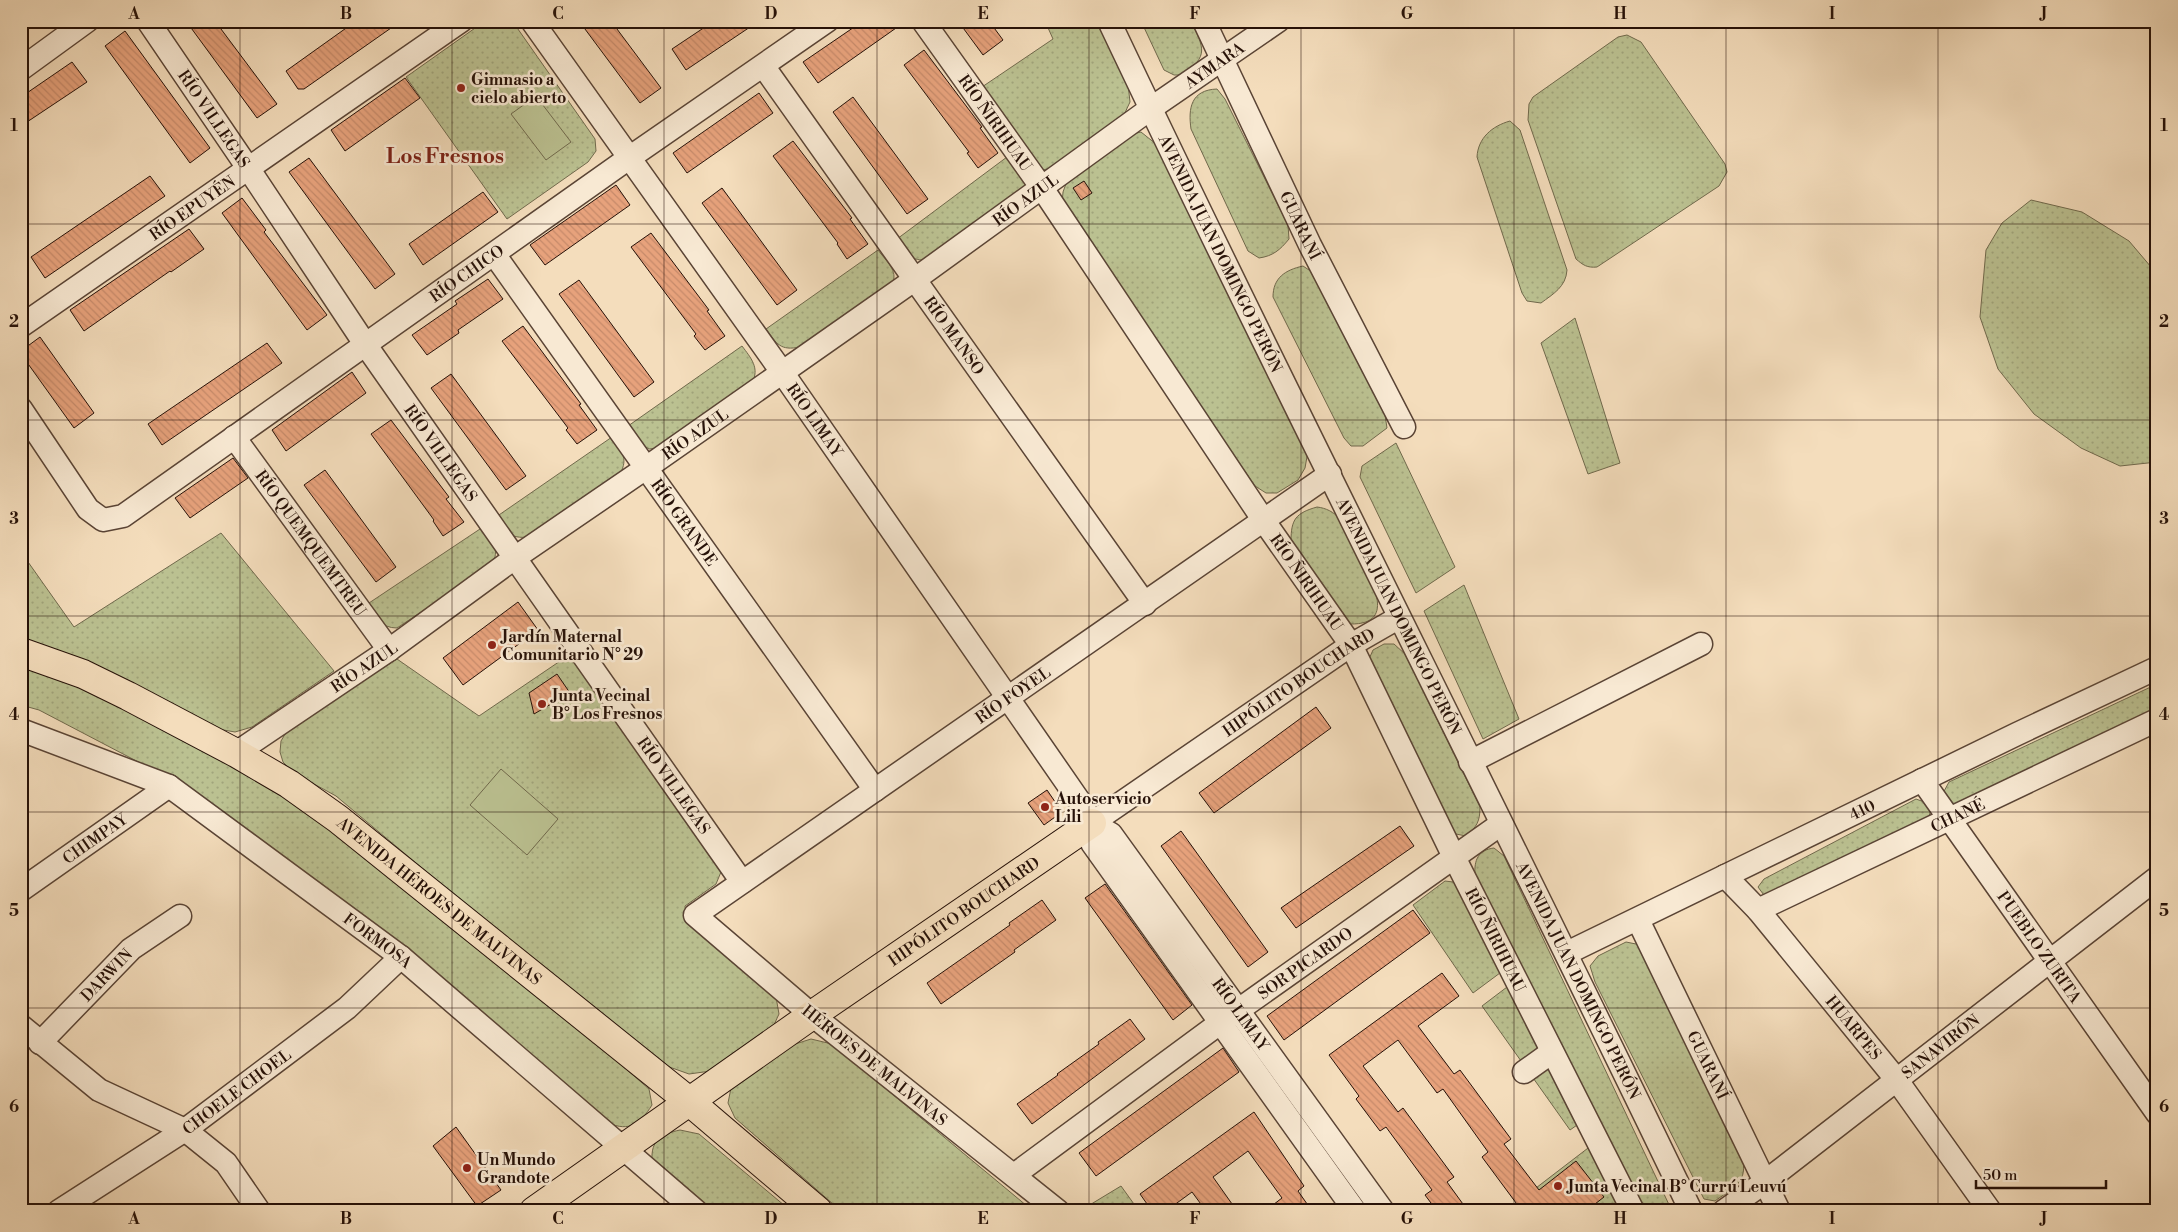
<svg xmlns="http://www.w3.org/2000/svg" width="2178" height="1232" viewBox="0 0 2178 1232" font-family="'Libre Bodoni',serif">
  <style>
    .grass { fill: url(#grass-dots); stroke: #70694c }
    .garden { fill: #bbc191; stroke: #70694c }
    .building { fill: url(#building-back-hatch); stroke: #261108 }
    .lines { fill: none; stroke-linecap: round; stroke-linejoin: round }
    .minor-casing { stroke: #5a4435; stroke-width: 25 }
    .major-casing { stroke: #261108; stroke-width: 30 }
    .minor { stroke: #f8e9d3; stroke-width: 22 }
    .major { stroke: #f4ddbc; stroke-width: 28 }
    .grid { fill: none; stroke: #261108; stroke-width: 1; stroke-opacity: 0.55 }
    .poi-dot { fill: #8f2418; stroke: #f8e9d3; stroke-width: 2 }
    .labels { text-anchor: middle; stroke-width: 5; stroke-linejoin: round; paint-order: stroke }
    .street-label { font-size: 16px; fill: #261108; stroke: #f8e9d3 }
    .poi-label { font-size: 16px; font-weight: bold; fill: #261108; stroke: #f8e9d3; text-anchor: start }
    .district-label { font-size: 21px; font-weight: bold; fill: #7a1f14; stroke: #f8e9d3 }
    .neatline { fill: none; stroke: #261108; stroke-width: 2 }
    .grid-label { font-size: 16px; text-anchor: middle; font-weight: bold; fill: #261108 }
  </style>
  <defs>
    <pattern id="grass-dots" width="8" height="8" patternUnits="userSpaceOnUse" patternTransform="scale(1.25)"><rect width="8" height="8" fill="#bbc191"/><path d="M2 2h.1M6 6h.1" fill="none" stroke="#a1a57c" stroke-width="1.8" stroke-linecap="round"/></pattern>
    <pattern id="building-back-hatch" width="6" height="6" patternUnits="userSpaceOnUse" patternTransform="scale(1.25)"><rect width="6" height="6" fill="#e7a27c"/><path d="M-1 5l2 2M0 0l6 6M5-1l2 2" fill="none" stroke="#c68a6a"/></pattern>
  </defs>
  <rect width="100%" height="100%" fill="#f4ddbc"/>
  <filter id="stains"><feTurbulence type="fractalNoise" baseFrequency=".004" numOctaves="4"/><feColorMatrix values="0 0 0 0 .2 0 0 0 0 .09 0 0 0 0 .02 0 0 0 .5 -.17"/></filter>
  <radialGradient id="worn" r=".72"><stop offset=".6" stop-color="#630" stop-opacity="0"/><stop offset="1" stop-color="#630" stop-opacity=".3"/></radialGradient>
  <!-- grass -->
  <path class="grass" d="M485,21L513,22L595,139L596,151L588,162L507,219L406,77Z
    M1045,21H1097L1128,84L1130,102L1123,117L1054,167L1043,170L1033,165L979,89L1053,39Z
    M1141,21H1191C1204,49 1209,55 1183,75H1174L1164,70Z
    M1627,35L1641,42L1725,164L1727,172L1719,186L1597,267C1587,268 1583,265 1576,259L1528,120L1529,104L1533,97L1618,37Z
    M1217,89L1225,99L1288,225L1289,239C1280,250 1273,256 1259,258L1248,251L1191,129C1188,108 1191,90 1217,89Z
    M1510,121L1520,130L1567,270C1566,287 1553,294 1541,303L1527,301L1522,293L1477,157C1478,138 1492,126 1510,121Z
    M1141,132L1156,144L1308,451L1305,468L1298,480L1277,493H1266L1255,486L1062,204L1063,192L1067,181L1128,135Z
    M1011,154L1029,185L925,260C910,261 905,251 897,239Z
    M2031,200L2082,212L2129,241L2157,274V462L2120,466L2081,448L2034,414L1998,369L1980,317L1986,250L2002,223Z
    M878,250C886,261 899,271 892,284L800,347C780,351 777,344 766,329Z
    M1303,266L1312,272L1385,415L1387,428L1363,446H1351L1344,438L1273,297C1273,278 1285,270 1303,266Z
    M1575,318L1620,463L1588,474L1541,343Z
    M742,346C751,358 760,368 752,383L658,448L649,449L641,444L628,426Z
    M612,437C621,452 629,457 620,474L529,537C509,539 507,532 496,517Z
    M1396,443L1455,567L1416,593L1360,477L1362,466Z
    M1317,507C1326,508 1334,512 1340,519C1348,528 1352,543 1357,554C1369,576 1400,625 1350,624L1342,617L1291,541C1291,519 1296,513 1317,507Z
    M483,527C493,541 500,549 492,565L397,628C381,628 375,617 366,605Z
    M221,533L334,671L252,727L235,732L218,729L21,639V552L74,627Z
    M1464,585L1519,719L1483,739L1424,611Z
    M1384,644H1394L1405,654L1480,807C1480,821 1477,827 1466,836L1456,834L1448,827L1369,659L1373,650Z
    M569,655L721,872L716,884L685,906L686,920L776,997L779,1014L773,1027L711,1071L689,1074L661,1064L545,971L336,796L294,773L283,762L280,752L281,741L288,729L397,659L479,716Z
    M21,663L148,716L301,806L551,1004L649,1089L652,1105C640,1124 630,1132 608,1123L169,778L39,710L21,705Z
    M2157,684V713L1956,806L1947,803L1942,795L1949,782Z
    M1916,799L1927,803L1931,810L1928,819L1766,898L1758,887L1764,879Z
    M1494,848L1504,856L1672,1211H1644L1475,875C1474,860 1478,850 1494,848Z
    M1445,881L1453,882L1461,888L1504,970L1473,993L1413,905Z
    M1626,942L1636,944L1646,954L1743,1161C1747,1184 1731,1189 1715,1201L1704,1199L1595,982L1590,966L1598,956Z
    M1511,984L1580,1123L1570,1130L1482,1006Z
    M811,1039L832,1044L1033,1211H841L735,1118L728,1103L731,1088L792,1045Z
    M680,1130L699,1134L791,1211H710L652,1160C651,1140 661,1134 680,1130Z
    M1592,1145L1625,1211H1547L1532,1191Z
    M1121,1186L1139,1211L1083,1209Z"/>
  <!-- garden -->
  <path class="garden" d="M536,96L571,142L546,160L511,114Z
    M501,769L558,819L527,855L470,805Z"/>
  <!-- building -->
  <path class="building" d="M186,21H215L277,104L257,118Z
    M356,21H401L304,89H298L286,71Z
    M579,21H611L661,88L640,103Z
    M714,21H759L686,70L672,49Z
    M863,21H906L818,83L803,62Z
    M958,21H989L1003,40L983,55Z
    M125,31L210,148L190,163L105,46Z
    M924,50L982,127L980,128L998,153L978,168L967,153L969,152L904,65Z
    M72,62L87,82L21,126V97Z
    M405,78L420,98L345,151L331,130Z
    M759,93L773,113L687,173L673,153Z
    M853,97L928,199L907,214L833,112Z
    M793,141L852,218L850,219L868,244L847,259L837,244L838,243L773,156Z
    M309,158L395,274L375,289L289,172Z
    M150,176L165,196L45,278L31,257Z
    M1084,181L1092,193L1081,200L1073,188Z
    M616,185L630,205L545,265L530,245Z
    M722,188L797,290L777,305L702,203Z
    M483,192L498,212L423,265L409,244Z
    M242,198L266,230L264,232L327,315L307,330L222,213Z
    M189,229L204,249L171,272L170,271L84,331L70,310Z
    M651,233L709,310L707,311L725,336L705,350L694,336L696,334L631,247Z
    M488,279L503,299L458,330L459,333L427,355L412,335L457,304L455,301Z
    M579,280L654,382L634,397L559,294Z
    M523,326L581,404L579,405L597,430L577,444L566,430L568,428L502,341Z
    M40,337L94,413L74,428L21,354V351Z
    M267,343L282,363L162,445L148,424Z
    M352,372L366,393L286,451L272,430Z
    M451,374L526,476L506,490L431,388Z
    M391,420L449,497L446,499L464,522L443,536L433,521L434,520L371,434Z
    M233,458L248,478L190,518L175,498Z
    M325,470L396,567L376,582L304,485Z
    M518,602L538,630L463,685L443,658Z
    M557,674L570,693L534,714L529,693Z
    M1316,707L1331,728L1214,813L1199,793Z
    M1047,790L1062,812L1044,825L1028,803Z
    M1400,826L1414,846L1296,928L1281,908Z
    M1181,831L1268,952L1248,967L1161,846Z
    M1105,884L1192,1005L1173,1020L1085,898Z
    M1042,900L1056,920L1014,950L1015,952L941,1004L927,983L1010,925L1009,923Z
    M1413,910L1430,933L1284,1040L1267,1016Z
    M1442,973L1459,996L1418,1026L1454,1074L1460,1070L1511,1139L1504,1144L1539,1190L1576,1161L1604,1197L1586,1211H1522L1482,1157L1488,1152L1443,1089L1437,1093L1398,1040L1363,1066L1398,1112L1403,1108L1454,1177L1447,1182L1468,1211H1437L1425,1195L1432,1190L1386,1127L1380,1131L1356,1099L1359,1096L1329,1055Z
    M1130,1019L1145,1039L1032,1124L1017,1104L1058,1075L1057,1074L1099,1044L1098,1042Z
    M1223,1048L1239,1072L1096,1176L1079,1153Z
    M1254,1112L1304,1186L1298,1191L1312,1211H1265L1282,1198L1248,1151L1213,1177L1237,1211H1206L1192,1192L1166,1211H1152L1140,1194Z
    M456,1127L501,1190L477,1206L433,1146Z"/>
  <g class="lines">
    <defs>
      <g id="minor">
        <path id="s1" d="M148,21L248,168L365,344L742,882"/>
        <path id="s2" d="M532,21L782,372L1082,805L1092,823V843L1355,1211"/>
        <path id="s3" d="M923,21L1042,188L1264,521L1351,645L1454,857L1633,1211"/>
        <path id="s4" d="M1109,21C1298,420 1500,813 1691,1211"/>
        <path id="s5" d="M1204,21L1310,245L1404,427"/>
        <path id="s6" d="M764,67L1145,604"/>
        <path d="M21,69L87,21"/>
        <path id="s7" d="M494,254L875,790"/>
        <path id="s8" d="M21,326L461,21"/>
        <path id="s9" d="M21,409L88,509L103,520L123,516L629,158L827,21"/>
        <path id="s10" d="M234,437L389,650"/>
        <path id="s11" d="M21,730L169,786L401,957L696,1211"/>
        <path id="s12" d="M236,753L389,650L516,557L646,468L914,280L1150,109L1278,21"/>
        <path d="M1470,762L1701,644"/>
        <path id="s13" d="M1922,780L2157,1113"/>
        <path id="s14" d="M1092,823L1111,834L1383,1211"/>
        <path id="s15" d="M1092,823L1351,645L1398,618"/>
        <path id="s16" d="M1725,876L1758,910L1896,1079L1990,1211"/>
        <path id="s17" d="M21,890L169,786"/>
        <path id="s18" d="M1758,910L2157,720"/>
        <path id="s19" d="M1638,920L1779,1211"/>
        <path id="s20" d="M1567,953L2017,734L2157,668"/>
        <path d="M21,1026L99,1090L185,1130L226,1163L259,1211"/>
        <path id="s21" d="M40,1043L131,949L180,916"/>
        <path d="M1524,1072L1552,1052"/>
        <path id="s22" d="M1014,1175L1220,1023L1501,824"/>
        <path id="s23" d="M59,1211L185,1130L347,1008L401,957"/>
        <path id="s24" d="M1058,1211L812,1015L695,915L1330,474"/>
        <path id="s25" d="M1724,1211L1765,1182L2157,878"/>
      </g>
      <g id="major">
        <path id="s26" d="M21,652L83,674L128,696L236,753L289,784L338,819L690,1102L818,1211"/>
        <path id="s27" d="M534,1211L812,1015L1092,823"/>
      </g>
    </defs>
    <!-- minor casing -->
    <use href="#minor" class="minor-casing"/>
    <!-- major casing -->
    <use href="#major" class="major-casing"/>
    <!-- minor -->
    <use href="#minor" class="minor"/>
    <!-- major -->
    <use href="#major" class="major"/>
  </g>
  <!-- grid -->
  <path class="grid" d="M240,21V1211M452,21V1211M664,21V1211M877,21V1211M1089,21V1211M1301,21V1211M1514,21V1211M1726,21V1211M1938,21V1211M21,224H2157M21,420H2157M21,616H2157M21,812H2157M21,1008H2157"/>
  <!-- markers -->
  <g class="poi-dot">
    <circle cx="461" cy="88" r="5"/>
    <circle cx="492" cy="645" r="5"/>
    <circle cx="542" cy="704" r="5"/>
    <circle cx="1045" cy="807" r="5"/>
    <circle cx="467" cy="1168" r="5"/>
    <circle cx="1558" cy="1186" r="5"/>
  </g>
  <g class="labels">
    <!-- street labels -->
    <g class="street-label">
      <text dy="6" stroke="none"><textPath href="#s12" startOffset="1196">AYMARA</textPath></text>
      <text dy="6" stroke="none"><textPath href="#s1" startOffset="118">RÍO VILLEGAS</textPath></text>
      <text dy="6" stroke="none"><textPath href="#s3" startOffset="125">RÍO ÑIRIHUAU</textPath></text>
      <text dy="6" stroke="none"><textPath href="#s12" startOffset="964">RÍO AZUL</textPath></text>
      <text dy="6" stroke="none"><textPath href="#s8" startOffset="208">RÍO EPUYÉN</textPath></text>
      <text dy="6" stroke="none"><textPath href="#s5" startOffset="226">GUARANÍ</textPath></text>
      <text dy="6" stroke="none"><textPath href="#s4" startOffset="258">AVENIDA JUAN DOMINGO PERÓN</textPath></text>
      <text dy="6" stroke="none"><textPath href="#s9" startOffset="580">RÍO CHICO</textPath></text>
      <text dy="6" stroke="none"><textPath href="#s6" startOffset="329">RÍO MANSO</textPath></text>
      <text dy="6" stroke="none"><textPath href="#s2" startOffset="489">RÍO LIMAY</textPath></text>
      <text dy="6" stroke="none"><textPath href="#s12" startOffset="559">RÍO AZUL</textPath></text>
      <text dy="6" stroke="none"><textPath href="#s1" startOffset="522">RÍO VILLEGAS</textPath></text>
      <text dy="6" stroke="none"><textPath href="#s7" startOffset="329">RÍO GRANDE</textPath></text>
      <text dy="6" stroke="none"><textPath href="#s10" startOffset="131">RÍO QUEMQUEMTREU</textPath></text>
      <text dy="6" stroke="none"><textPath href="#s3" startOffset="680">RÍO ÑIRIHUAU</textPath></text>
      <text dy="6" stroke="none"><textPath href="#s4" startOffset="662">AVENIDA JUAN DOMINGO PERÓN</textPath></text>
      <text dy="6" stroke="none"><textPath href="#s12" startOffset="154">RÍO AZUL</textPath></text>
      <text dy="6" stroke="none"><textPath href="#s15" startOffset="250">HIPÓLITO BOUCHARD</textPath></text>
      <text dy="6" stroke="none"><textPath href="#s24" startOffset="855">RÍO FOYEL</textPath></text>
      <text dy="6" stroke="none"><textPath href="#s1" startOffset="928">RÍO VILLEGAS</textPath></text>
      <text dy="6" stroke="none"><textPath href="#s20" startOffset="328">410</textPath></text>
      <text dy="6" stroke="none"><textPath href="#s18" startOffset="221">CHANÉ</textPath></text>
      <text dy="6" stroke="none"><textPath href="#s17" startOffset="90">CHIMPAY</textPath></text>
      <text dy="6" stroke="none"><textPath href="#s26" startOffset="490">AVENIDA HÉROES DE MALVINAS</textPath></text>
      <text dy="6" stroke="none"><textPath href="#s27" startOffset="524">HIPÓLITO BOUCHARD</textPath></text>
      <text dy="6" stroke="none"><textPath href="#s3" startOffset="1085">RÍO ÑIRIHUAU</textPath></text>
      <text dy="6" stroke="none"><textPath href="#s11" startOffset="418">FORMOSA</textPath></text>
      <text dy="6" stroke="none"><textPath href="#s13" startOffset="204">PUEBLO ZURITA</textPath></text>
      <text dy="6" stroke="none"><textPath href="#s22" startOffset="360">SOR PICARDO</textPath></text>
      <text dy="6" stroke="none"><textPath href="#s21" startOffset="95">DARWIN</textPath></text>
      <text dy="6" stroke="none"><textPath href="#s4" startOffset="1068">AVENIDA JUAN DOMINGO PERÓN</textPath></text>
      <text dy="6" stroke="none"><textPath href="#s14" startOffset="244">RÍO LIMAY</textPath></text>
      <text dy="6" stroke="none"><textPath href="#s16" startOffset="199">HUARPES</textPath></text>
      <text dy="6" stroke="none"><textPath href="#s25" startOffset="272">SANAVIRÓN</textPath></text>
      <text transform="translate(875 1065) rotate(39)" y="6">HÉROES DE MALVINAS</text>
      <text dy="6" stroke="none"><textPath href="#s19" startOffset="161">GUARANÍ</textPath></text>
      <text dy="6" stroke="none"><textPath href="#s23" startOffset="214">CHOELE CHOEL</textPath></text>
    </g>
    <!-- poi labels -->
    <g class="poi-label">
      <text x="471" y="85">Gimnasio a<tspan x="471" dy="18">cielo abierto</tspan></text>
      <text x="502" y="642">Jardín Maternal<tspan x="502" dy="18">Comunitario N° 29</tspan></text>
      <text x="552" y="701">Junta Vecinal<tspan x="552" dy="18">B° Los Fresnos</tspan></text>
      <text x="1055" y="804">Autoservicio<tspan x="1055" dy="18">Lili</tspan></text>
      <text x="477" y="1165">Un Mundo<tspan x="477" dy="18">Grandote</tspan></text>
      <text x="1568" y="1192">Junta Vecinal B° Currú Leuvú</text>
    </g>
    <!-- district labels -->
    <g class="district-label">
      <text x="445" y="163">Los Fresnos</text>
    </g>
  </g>
  <!-- margin -->
  <rect width="2178" height="1232" fill="none" stroke="#f4ddbc" stroke-width="55"/>
  <!-- scale -->
  <path d="M1976 1180v8h130v-8" fill="none" stroke="#261108" stroke-width="2.5"/>
  <text x="1983" y="1180" font-size="15" fill="#261108" stroke="#f8e9d3" stroke-width="4" paint-order="stroke">50 m</text>
  <rect x="28" y="28" width="2122" height="1176" class="neatline"/>
  <g class="grid-label">
    <text x="134" y="19">A</text>
    <text x="346" y="19">B</text>
    <text x="558" y="19">C</text>
    <text x="771" y="19">D</text>
    <text x="983" y="19">E</text>
    <text x="1195" y="19">F</text>
    <text x="1407" y="19">G</text>
    <text x="1620" y="19">H</text>
    <text x="1832" y="19">I</text>
    <text x="2044" y="19">J</text>
    <text x="14" y="131">1</text>
    <text x="2164" y="131">1</text>
    <text x="14" y="327">2</text>
    <text x="2164" y="327">2</text>
    <text x="14" y="524">3</text>
    <text x="2164" y="524">3</text>
    <text x="14" y="720">4</text>
    <text x="2164" y="720">4</text>
    <text x="14" y="916">5</text>
    <text x="2164" y="916">5</text>
    <text x="14" y="1112">6</text>
    <text x="2164" y="1112">6</text>
    <text x="134" y="1224">A</text>
    <text x="346" y="1224">B</text>
    <text x="558" y="1224">C</text>
    <text x="771" y="1224">D</text>
    <text x="983" y="1224">E</text>
    <text x="1195" y="1224">F</text>
    <text x="1407" y="1224">G</text>
    <text x="1620" y="1224">H</text>
    <text x="1832" y="1224">I</text>
    <text x="2044" y="1224">J</text>
  </g>
  <rect width="100%" height="100%" filter="url(#stains)"/>
  <rect width="100%" height="100%" fill="url(#worn)"/>
</svg>
